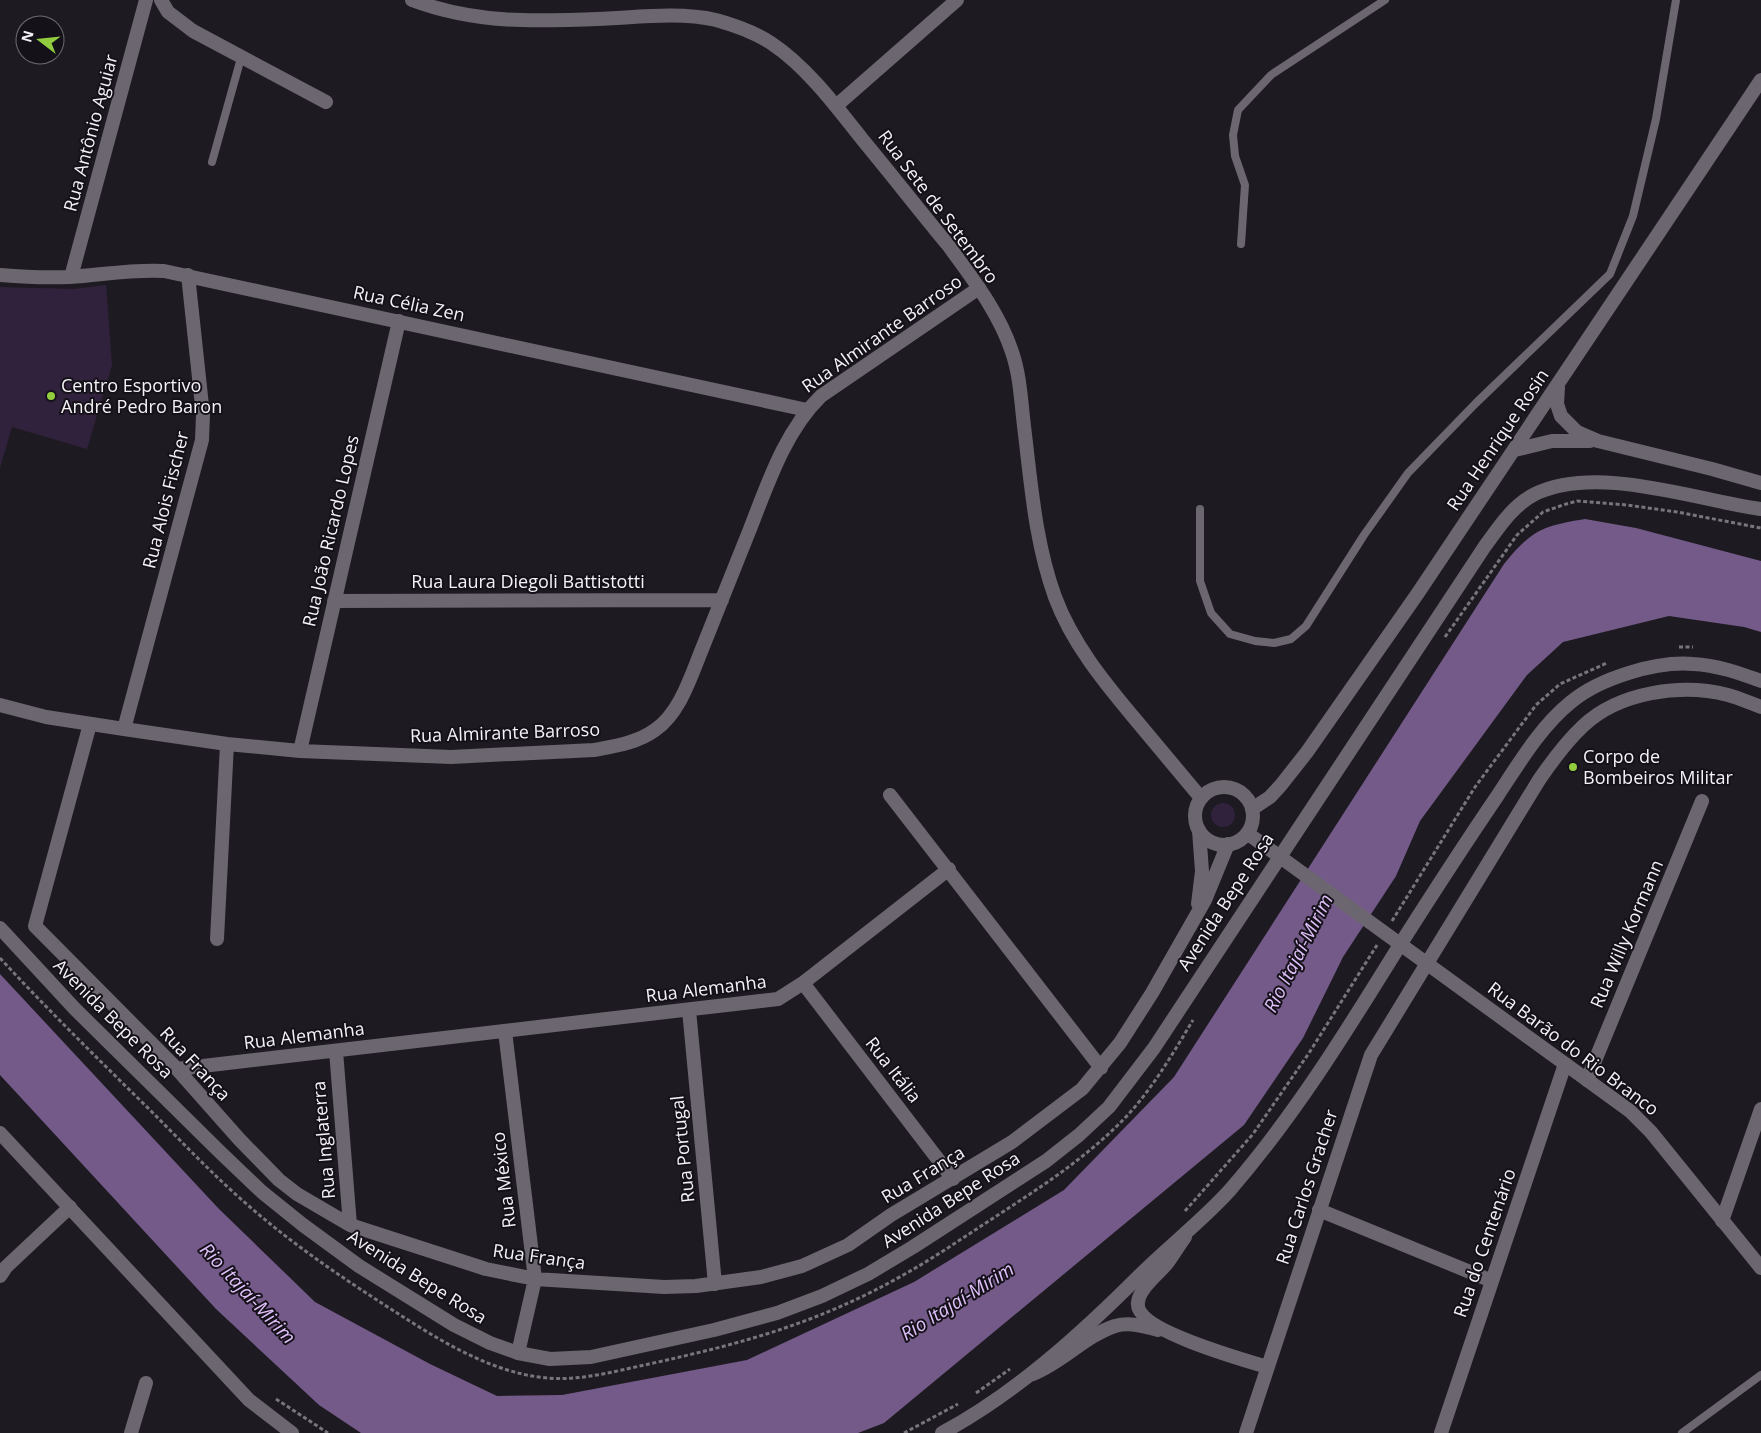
<svg xmlns="http://www.w3.org/2000/svg" width="1761" height="1433" viewBox="0 0 1761 1433" font-family="'Open Sans',sans-serif">
  <style>
    .green { fill: #30223c }
    .water { fill: #745a88 }
    .lines { fill: none; stroke-linecap: round; stroke-linejoin: round }
    .path { stroke: #79757c; stroke-width: 3; stroke-dasharray: 4 2.5; stroke-linecap: butt }
    .service { stroke: #6c6670; stroke-width: 8 }
    .minor { stroke: #6c6670; stroke-width: 14 }
    .tertiary { stroke: #6c6670; stroke-width: 14 }
    .secondary { stroke: #6c6670; stroke-width: 14 }
    .poi-dot { fill: #92cd3f; stroke: #151119; stroke-width: 2 }
    .labels { text-anchor: middle; stroke-width: 4; stroke-linejoin: round; paint-order: stroke }
    .street-label { font-size: 18px; fill: #f4f1f7; stroke: #151119 }
    .poi-label { font-size: 18px; fill: #f4f1f7; stroke: #151119; text-anchor: start }
    .water-label { font-size: 19px; font-style: italic; fill: #e0c0fa; stroke: #151119 }
  </style>
  <rect width="100%" height="100%" fill="#1e1a22"/>
  <!-- green -->
  <path class="green" d="M106,285L112,365L87,449L12,427L0,468V287L73,289Z
    M1211 815a12 12 0 1 1 24 0a12 12 0 1 1-24 0Z"/>
  <!-- water -->
  <path class="water" d="M1585,519L1636,528L1761,561V632L1744,627L1669,616L1563,642L1527,675L1420,821L1396,876L1343,957L1303,1038L1244,1125L884,1423L858,1433H361L319,1405L216,1309L0,1075V974L219,1209L315,1302L430,1364L497,1396L562,1395L747,1360L914,1282L1064,1190L1174,1077L1504,564C1532,530 1542,526 1585,519Z"/>
  <g class="lines">
    <!-- path -->
    <path class="path" d="M1445,637L1517,535L1543,512L1563,505L1577,501L1627,505L1677,512L1761,528
      M1679,647H1693
      M1392,921L1475,787L1536,705L1560,684L1607,663
      M0,958C48,1010 99,1060 150,1110C183,1143 215,1177 250,1207C295,1246 344,1279 394,1311C439,1340 491,1373 547,1378C581,1381 616,1371 649,1364C744,1343 819,1323 905,1274C937,1256 967,1235 998,1215C1041,1187 1084,1159 1121,1122C1150,1093 1172,1055 1193,1020
      M1185,1211L1253,1134L1309,1053L1377,945
      M976,1393L1010,1369
      M276,1399L328,1433
      M904,1433L958,1404"/>
    <!-- service -->
    <path class="service" d="M212,162L241,58
      M1241,244L1245,185L1235,156L1233,135L1238,110L1271,75L1385,0
      M1200,509V581L1211,613L1230,634L1255,641L1274,643L1291,639L1306,626L1364,535L1408,473L1476,403L1610,274L1633,216L1656,119L1676,0
      M1682,1433L1761,1375"/>
    <!-- minor -->
    <path class="minor" d="M161,0L168,12L193,31L326,102
      M836,106L957,0
      M0,275C24,277 47,278 70,277C102,275 132,269 164,271L807,410
      M71,277L146,0
      M334,601L722,600
      M0,705L46,717L124,729L227,744L300,751L451,757L594,750C615,746 637,743 655,730C680,713 691,676 702,649C718,609 734,569 750,529C768,483 785,431 821,396L979,288
      M90,724L35,926L177,1069L239,1139L279,1180L297,1194L350,1225L486,1269L535,1279L664,1287L696,1286L761,1277L802,1266L848,1245L891,1215L1012,1142L1082,1089L1120,1043L1152,993L1205,900L1228,844
      M124,729L202,440L203,415L188,275
      M300,751L399,321
      M890,795L1101,1068
      M1198,904L1202,871L1199,830
      M217,939L227,744
      M803,983L953,1179
      M689,1010L715,1284
      M505,1031L535,1279L518,1353
      M336,1051L350,1225
      M177,1069L778,999L803,983L949,869
      M1587,1080L1702,801
      M0,1276L6,1267L70,1207
      M131,1433L146,1383"/>
    <!-- tertiary -->
    <path class="tertiary" d="M1558,387L1557,404L1561,416L1577,432L1598,441L1712,469L1761,483
      M1515,450L1552,441H1590
      M1252,809L1270,797L1281,785L1307,752L1418,593L1761,80
      M1319,1210L1492,1281
      M1722,1221L1761,1109
      M1185,1237C1179,1245 1174,1254 1168,1262C1159,1274 1140,1287 1138,1302C1133,1330 1245,1360 1267,1367
      M1033,1374C1063,1362 1085,1336 1115,1326C1129,1322 1144,1326 1158,1330
      M1441,1433L1565,1064"/>
    <!-- secondary -->
    <path class="secondary" d="M412,0C481,26 546,21 618,18C650,16 684,13 716,20C734,25 756,33 771,43C807,67 836,106 862,139C891,174 919,210 948,245C972,278 999,312 1012,352C1020,375 1021,401 1024,426C1031,483 1035,542 1055,597C1072,643 1104,682 1135,719C1157,745 1179,772 1201,798
      M1195 816a29 29 0 1 1 58 0a29 29 0 1 1-58 0Z
      M1247,833L1630,1111L1651,1132L1761,1268
      M0,928L75,1009L221,1153L262,1192L303,1225L359,1266L454,1325L490,1343L518,1353L550,1359L591,1357L714,1330L777,1313L822,1296L868,1274L913,1247L1046,1161L1079,1135L1109,1107L1154,1048L1485,546C1499,527 1513,505 1535,494C1598,464 1695,500 1761,509
      M0,1133L249,1400L292,1433
      M942,1433C1015,1394 1081,1334 1140,1275C1169,1246 1202,1221 1230,1190C1295,1115 1346,1032 1398,948C1431,896 1464,845 1498,795C1519,763 1541,726 1571,702C1600,678 1656,661 1693,664C1717,665 1739,673 1761,681
      M1246,1433L1371,1055L1539,780C1552,761 1566,742 1583,726C1619,692 1681,683 1728,695C1739,698 1750,703 1761,707"/>
  </g>
  <!-- markers -->
  <g class="poi-dot">
    <circle cx="51" cy="396" r="5"/>
    <circle cx="1573" cy="767" r="5"/>
  </g>
  <g class="labels">
    <!-- street labels -->
    <g class="street-label">
      <text transform="translate(91 133) rotate(-75)" y="6">Rua Antônio Aguiar</text>
      <text transform="translate(938 207) rotate(53)" y="6">Rua Sete de Setembro</text>
      <text transform="translate(409 304) rotate(12)" y="6">Rua Célia Zen</text>
      <text transform="translate(882 334) rotate(-35)" y="6">Rua Almirante Barroso</text>
      <text transform="translate(1498 440) rotate(-56)" y="6">Rua Henrique Rosin</text>
      <text transform="translate(166 500) rotate(-76)" y="6">Rua Alois Fischer</text>
      <text transform="translate(331 531) rotate(-77)" y="6">Rua João Ricardo Lopes</text>
      <text x="528" y="588">Rua Laura Diegoli Battistotti</text>
      <text transform="translate(505 733) rotate(-2)" y="6">Rua Almirante Barroso</text>
      <text transform="translate(1226 902) rotate(-57)" y="6">Avenida Bepe Rosa</text>
      <text transform="translate(1627 934) rotate(-67)" y="6">Rua Willy Kormann</text>
      <text transform="translate(706 989) rotate(-7)" y="6">Rua Alemanha</text>
      <text transform="translate(113 1019) rotate(45)" y="6">Avenida Bepe Rosa</text>
      <text transform="translate(304 1036) rotate(-7)" y="6">Rua Alemanha</text>
      <text transform="translate(1573 1049) rotate(37)" y="6">Rua Barão do Rio Branco</text>
      <text transform="translate(195 1064) rotate(47)" y="6">Rua França</text>
      <text transform="translate(893 1070) rotate(52)" y="6">Rua Itália</text>
      <text transform="translate(324 1140) rotate(-95)" y="6">Rua Inglaterra</text>
      <text transform="translate(683 1149) rotate(-96)" y="6">Rua Portugal</text>
      <text transform="translate(923 1175) rotate(-31)" y="6">Rua França</text>
      <text transform="translate(504 1180) rotate(-97)" y="6">Rua México</text>
      <text transform="translate(1307 1187) rotate(-72)" y="6">Rua Carlos Gracher</text>
      <text transform="translate(951 1200) rotate(-33)" y="6">Avenida Bepe Rosa</text>
      <text transform="translate(1485 1243) rotate(-71)" y="6">Rua do Centenário</text>
      <text transform="translate(539 1257) rotate(8)" y="6">Rua França</text>
      <text transform="translate(417 1277) rotate(32)" y="6">Avenida Bepe Rosa</text>
    </g>
    <!-- poi labels -->
    <g class="poi-label">
      <text x="61" y="392">Centro Esportivo<tspan x="61" dy="21">André Pedro Baron</tspan></text>
      <text x="1583" y="763">Corpo de<tspan x="1583" dy="21">Bombeiros Militar</tspan></text>
    </g>
    <!-- water labels -->
    <g class="water-label">
      <text transform="translate(1298 953) rotate(-63)" y="7">Rio Itajaí-Mirim</text>
      <text transform="translate(248 1293) rotate(47)" y="7">Rio Itajaí-Mirim</text>
      <text transform="translate(957 1301) rotate(-32)" y="7">Rio Itajaí-Mirim</text>
    </g>
  </g>
  <!-- north arrow -->
  <g transform="translate(40 40) rotate(286)"><circle r="24" fill="#151119" stroke="#6e6b72"/>
  <path d="M0-4L9 19L0 12L-9 19Z" fill="#92cd3f"/>
  <text y="-8" font-size="14" font-weight="bold" text-anchor="middle" fill="#f4f1f7">N</text>
  </g>
</svg>
